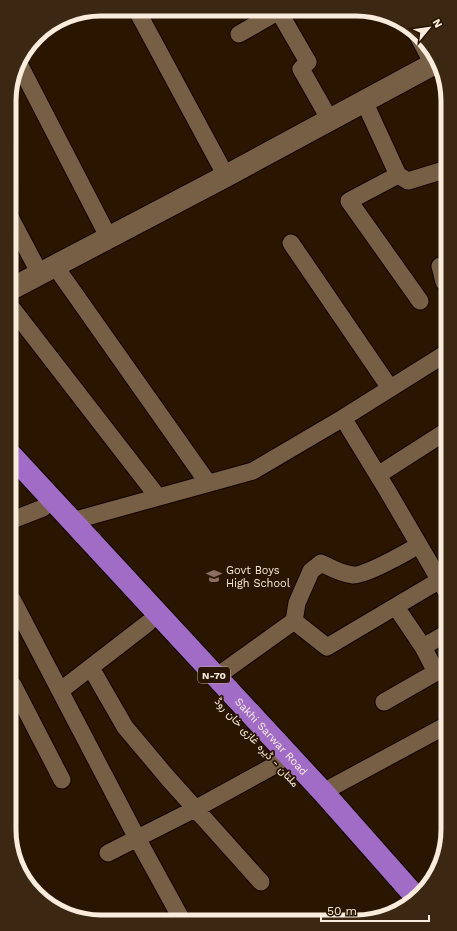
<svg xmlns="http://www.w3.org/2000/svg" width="457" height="931" viewBox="0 0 457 931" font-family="'Work Sans',Vazirmatn,sans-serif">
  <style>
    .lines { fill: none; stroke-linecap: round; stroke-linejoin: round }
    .minor-casing { stroke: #120200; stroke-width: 19 }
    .tertiary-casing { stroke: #120200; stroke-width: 24 }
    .trunk-casing { stroke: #120200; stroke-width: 24 }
    .minor { stroke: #775f45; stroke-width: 17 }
    .tertiary { stroke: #775f45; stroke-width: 22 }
    .trunk { stroke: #a06cc6; stroke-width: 22 }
    .labels { text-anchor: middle; stroke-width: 3.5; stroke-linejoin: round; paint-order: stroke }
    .shield { fill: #2a1600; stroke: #bcac9b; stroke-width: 1 }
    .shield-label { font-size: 10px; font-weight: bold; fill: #faecdd }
    .poi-label { font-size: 11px; fill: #faecdd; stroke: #2a1600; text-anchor: start }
    .street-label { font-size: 11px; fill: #faecdd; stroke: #2a1600 }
    .rim { fill: none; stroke: #faecdd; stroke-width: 5 }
  </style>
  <rect width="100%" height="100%" fill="#2a1600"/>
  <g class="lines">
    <defs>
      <path id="minor" d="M136,9L226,176
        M278,10L308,62L301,69L330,120
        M416,32L433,64
        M239,34L279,11
        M18,62L109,238
        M364,101L398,175L408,181L444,170
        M398,175L349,201L420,301
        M10,217L40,274
        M291,243L390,388
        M55,266L208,483
        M440,266L444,282
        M11,307L158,497
        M343,418L387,490L446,591
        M378,475L445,432
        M12,520L43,508
        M72,521L253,471L343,418L445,354
        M12,599L137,838L182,920
        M396,607L423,647L436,672
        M294,621L327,647L440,580
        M423,647L447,633
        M91,668L125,727L167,777L261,882
        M216,677L294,621L297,603L311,571L321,563C331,568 342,574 353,575C365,576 407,552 419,545
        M13,685L62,780
        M60,691L148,623
        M384,702L447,666
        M323,792L447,725
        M108,853L195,809L277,764"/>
      <path id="tertiary" d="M11,289L226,176L437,62"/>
      <g id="trunk">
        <path id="s1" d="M12,456L323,792L415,896"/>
      </g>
    </defs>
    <!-- minor casing -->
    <use href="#minor" class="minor-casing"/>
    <!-- tertiary casing -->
    <use href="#tertiary" class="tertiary-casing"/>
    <!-- trunk casing -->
    <use href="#trunk" class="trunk-casing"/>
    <!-- minor -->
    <use href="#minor" class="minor"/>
    <!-- tertiary -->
    <use href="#tertiary" class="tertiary"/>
    <!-- trunk -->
    <use href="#trunk" class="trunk"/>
  </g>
  <!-- icons -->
  <defs>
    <symbol id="school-bare" viewBox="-9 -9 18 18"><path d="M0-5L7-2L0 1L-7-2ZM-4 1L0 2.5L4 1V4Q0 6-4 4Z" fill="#8d6e63" stroke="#2a1600" stroke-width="2.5" paint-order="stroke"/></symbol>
  </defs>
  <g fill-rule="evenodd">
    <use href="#school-bare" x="203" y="565" width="22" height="22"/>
  </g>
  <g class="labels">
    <!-- shield labels -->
    <rect class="shield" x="198" y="667" width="32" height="16" rx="3"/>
    <g class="shield-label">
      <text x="214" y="679">N-70</text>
    </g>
    <!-- poi labels -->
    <g class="poi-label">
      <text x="226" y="574">Govt Boys<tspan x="226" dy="13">High School</tspan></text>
    </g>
    <!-- street labels -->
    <g class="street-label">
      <text dy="4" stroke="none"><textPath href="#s1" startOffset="382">Sakhi Sarwar Road</textPath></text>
      <text transform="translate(257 742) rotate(47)" y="4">ملتان - ڈیرہ غازی خان روڈ</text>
    </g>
  </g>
  <!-- crop -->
  <path d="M0 0H457V931H0ZM101 16H356A85 85 0 0 1 441 101V830A85 85 0 0 1 356 915H101A85 85 0 0 1 16 830V101A85 85 0 0 1 101 16Z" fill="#3b2712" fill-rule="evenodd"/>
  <path class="rim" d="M101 16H356A85 85 0 0 1 441 101V830A85 85 0 0 1 356 915H101A85 85 0 0 1 16 830V101A85 85 0 0 1 101 16Z"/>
  <!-- north arrow -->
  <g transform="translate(429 28) rotate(61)" stroke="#2a1600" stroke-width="3" paint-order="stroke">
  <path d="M0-3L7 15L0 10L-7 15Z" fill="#faecdd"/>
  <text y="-6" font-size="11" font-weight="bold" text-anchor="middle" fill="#faecdd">N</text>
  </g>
  <!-- scale -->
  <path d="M321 915v6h108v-6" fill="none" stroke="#faecdd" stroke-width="2"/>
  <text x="327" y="915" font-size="12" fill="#faecdd" stroke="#2a1600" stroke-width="3" paint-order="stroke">50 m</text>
</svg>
